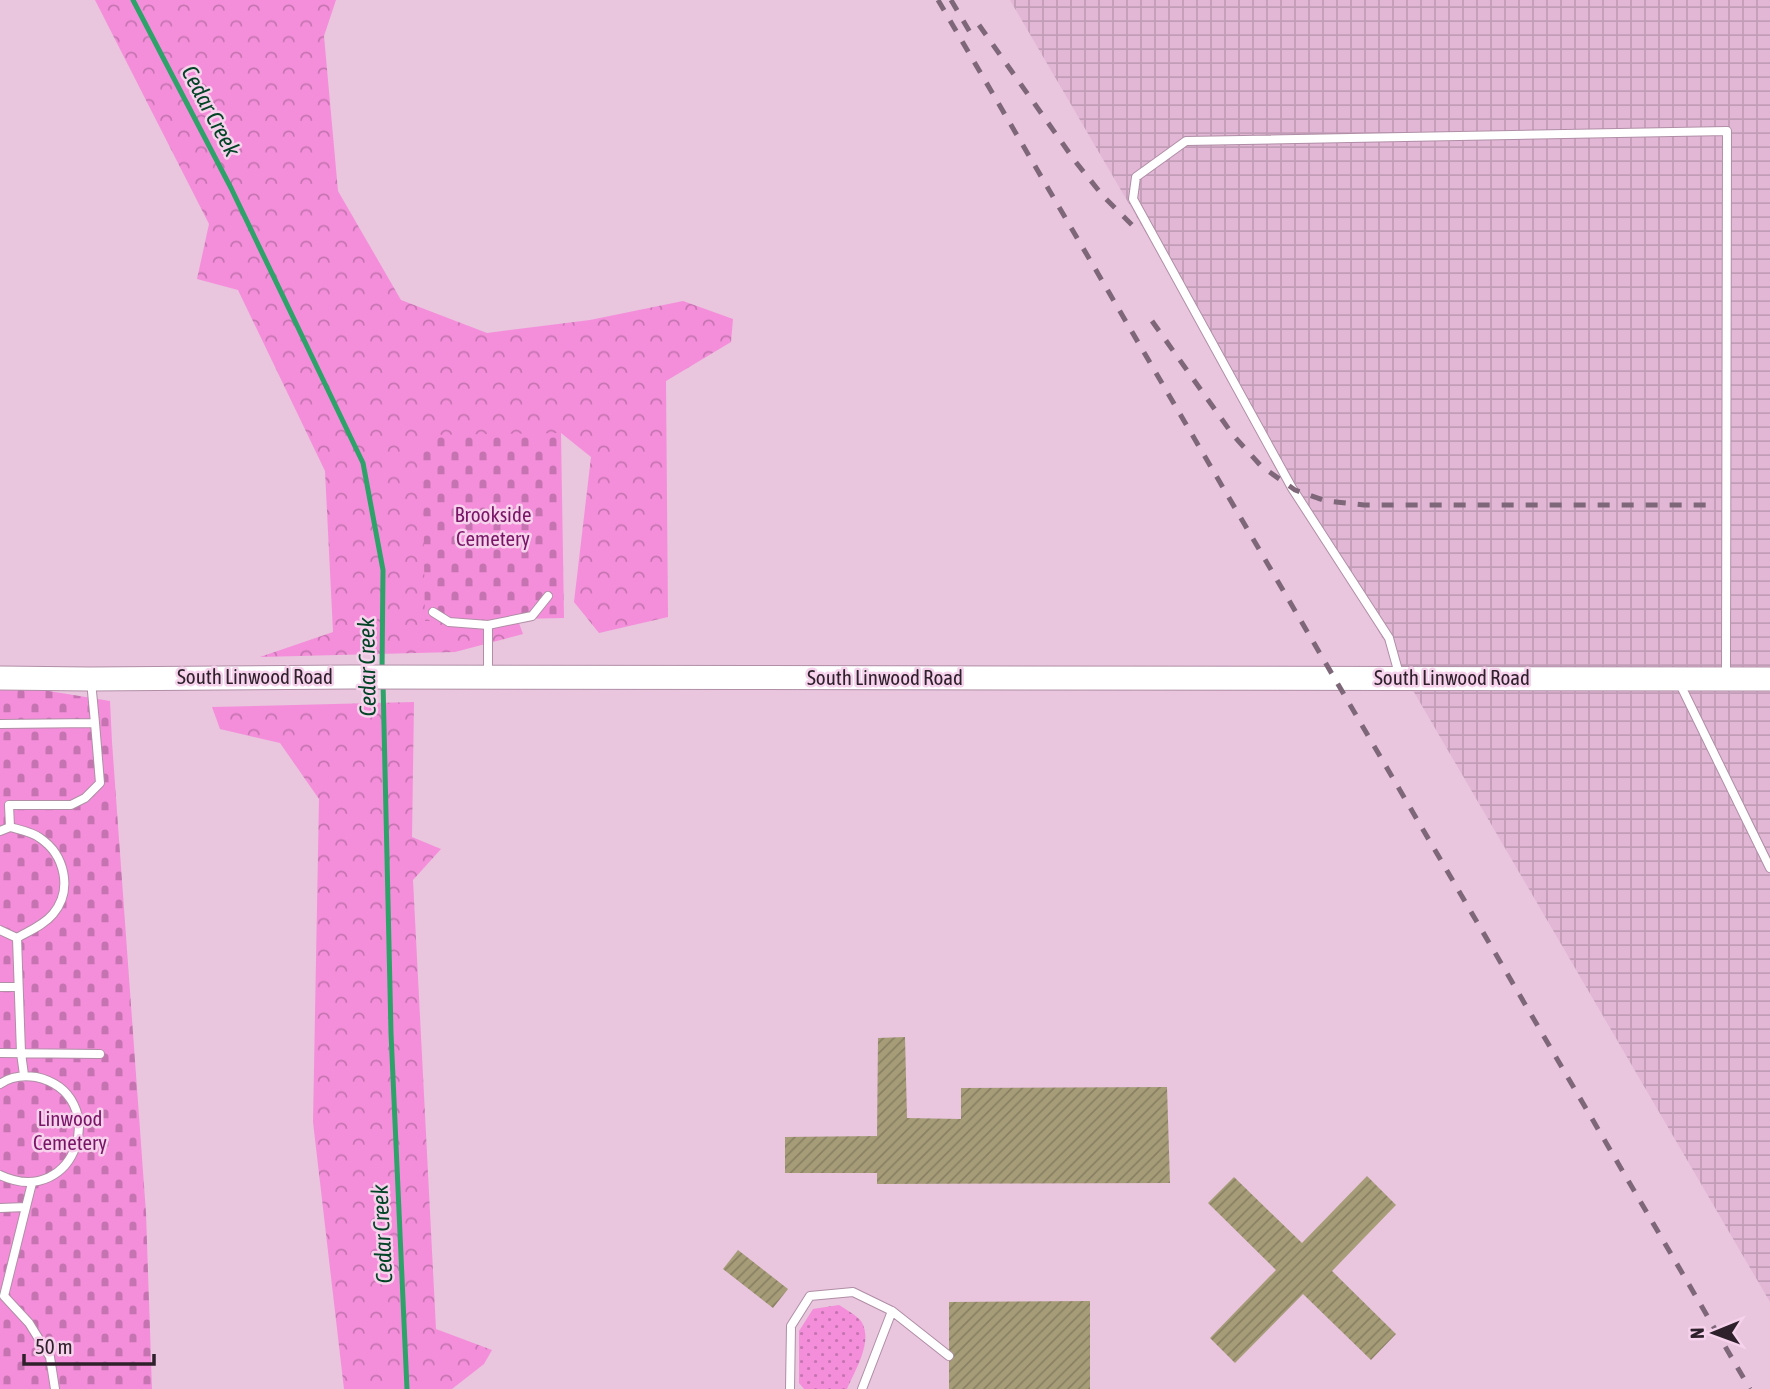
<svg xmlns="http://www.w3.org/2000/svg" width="1770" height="1389" viewBox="0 0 1770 1389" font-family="'Asap Condensed',sans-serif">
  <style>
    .industrial { fill: url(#industrial-grid) }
    .grass { fill: url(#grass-dots) }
    .forest { fill: url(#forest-crowns) }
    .cemetery { fill: url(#cemetery-stones) }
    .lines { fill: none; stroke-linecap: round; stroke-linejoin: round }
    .stream { stroke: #2ea369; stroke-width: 5 }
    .building { fill: url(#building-hatch) }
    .service-casing { stroke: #b08ea6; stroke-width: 10 }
    .secondary-casing { stroke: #b08ea6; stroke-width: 25 }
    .service { stroke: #fff; stroke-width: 8 }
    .secondary { stroke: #fff; stroke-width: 23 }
    .rail { stroke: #7e6778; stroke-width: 5; stroke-dasharray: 12 12; stroke-linecap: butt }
    .labels { text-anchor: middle; stroke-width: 5; stroke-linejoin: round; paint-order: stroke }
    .park-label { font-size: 21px; fill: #791567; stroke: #f7d2ec }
    .street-label { font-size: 21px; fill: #2e212b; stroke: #f7d2ec }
    .water-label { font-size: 23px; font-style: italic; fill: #024426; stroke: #f7d2ec }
  </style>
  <defs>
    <pattern id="industrial-grid" width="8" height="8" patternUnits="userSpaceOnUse" patternTransform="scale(1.75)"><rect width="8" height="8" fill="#e2b7d6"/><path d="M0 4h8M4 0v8" fill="none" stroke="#c29db8"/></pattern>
    <pattern id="grass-dots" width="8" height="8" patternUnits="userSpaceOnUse" patternTransform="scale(1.75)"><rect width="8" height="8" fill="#f48eda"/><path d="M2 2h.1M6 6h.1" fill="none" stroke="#c674b1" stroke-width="1.8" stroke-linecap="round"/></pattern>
    <pattern id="forest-crowns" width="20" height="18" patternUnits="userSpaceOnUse" patternTransform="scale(1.75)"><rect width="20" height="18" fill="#f48eda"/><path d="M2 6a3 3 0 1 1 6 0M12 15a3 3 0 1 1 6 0" fill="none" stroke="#c674b1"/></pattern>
    <pattern id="cemetery-stones" width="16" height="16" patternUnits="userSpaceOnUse" patternTransform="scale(1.75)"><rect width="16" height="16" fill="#f48eda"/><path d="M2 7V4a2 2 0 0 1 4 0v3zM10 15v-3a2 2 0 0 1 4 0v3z" fill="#c674b1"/></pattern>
    <pattern id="building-hatch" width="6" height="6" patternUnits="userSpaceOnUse" patternTransform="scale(1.75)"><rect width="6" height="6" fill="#a69d78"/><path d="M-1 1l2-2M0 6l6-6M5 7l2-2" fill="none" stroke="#888063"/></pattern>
  </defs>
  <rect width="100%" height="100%" fill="#e9c5de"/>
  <!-- industrial -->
  <path class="industrial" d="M1010,0H1770V1302Z"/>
  <!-- grass -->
  <path class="grass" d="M839,1305C845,1309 856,1315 861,1321C874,1341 855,1370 847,1389H804L799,1383V1331L813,1309Z"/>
  <!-- forest -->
  <path class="forest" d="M95,0H336L324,36L338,191L401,300L487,333L590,320L683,301L733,319L731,342L666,381L668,617L599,633L574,602L591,457L561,433L513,607L523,634L455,652L260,657L333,632L325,471L238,290L197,279L209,224Z
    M414,702L412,837L441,849L413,880L436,1329L492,1350L484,1364L452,1389H344L313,1122L319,799L280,743L220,729L212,707Z"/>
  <!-- cemetery -->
  <path class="cemetery" d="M561,433L564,618L425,621L422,435Z
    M0,683L110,701L112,742L146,1213L152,1389H0Z"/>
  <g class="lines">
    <!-- stream -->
    <path class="stream" d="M133,0L231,188L363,463L383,570L382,672
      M383,682L391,1033L407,1389"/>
  </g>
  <!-- building -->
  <path class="building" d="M905,1037L907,1118L961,1119V1088L1167,1087L1170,1183L877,1184V1173H785V1137L877,1136L878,1038Z
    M1367,1176L1396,1205L1332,1271L1396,1334L1371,1360L1303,1294L1235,1363L1210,1338L1276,1270L1208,1203L1234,1177L1302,1243Z
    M738,1250L788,1289L773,1308L723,1269Z
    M1090,1301V1389H949V1302Z"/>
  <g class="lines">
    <defs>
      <path id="service" d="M433,612L449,622L488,625L532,616L548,596
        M488,625V675
        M1399,674L1389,638L1292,488L1133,199L1136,177L1186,141L1727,131L1726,676
        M1679,682L1770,868
        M0,724L95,723L91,681
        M10,827L9,805H71L85,798L100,783L95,723
        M0,831L10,827C20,830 32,832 40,838C65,855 73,890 53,914C44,925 29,931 17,938
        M0,930L17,938
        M17,938L21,1053L24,1075
        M0,987H18
        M0,1053L100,1054
        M0,1084C11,1076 23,1075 36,1077C113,1094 77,1211 0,1175
        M26,1207L4,1296L29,1323L50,1357L55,1389
        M0,1208L26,1207L32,1183
        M892,1311L949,1356
        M790,1389L791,1326L810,1296L853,1292L892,1311L862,1389"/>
      <path id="secondary" d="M0,678L90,679L351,677L1770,679"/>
    </defs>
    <!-- service casing -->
    <use href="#service" class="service-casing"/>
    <!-- secondary casing -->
    <use href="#secondary" class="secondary-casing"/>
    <!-- service -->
    <use href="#service" class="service"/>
    <!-- secondary -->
    <use href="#secondary" class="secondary"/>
    <!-- rail -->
    <path class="rail" d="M938,0L1750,1389
      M951,0L974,39
      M979,25L1075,161L1103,196L1133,226
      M1152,321L1233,435L1261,466L1295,490L1326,501L1364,505H1714"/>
  </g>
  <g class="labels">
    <!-- park labels -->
    <g class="park-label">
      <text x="493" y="522">Brookside<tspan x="493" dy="24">Cemetery</tspan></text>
      <text x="70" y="1126">Linwood<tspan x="70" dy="24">Cemetery</tspan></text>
    </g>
    <!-- street labels -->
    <g class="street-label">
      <text x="255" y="684">South Linwood Road</text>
      <text x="885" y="685">South Linwood Road</text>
      <text x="1452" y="685">South Linwood Road</text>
    </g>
    <!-- water labels -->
    <g class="water-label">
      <text transform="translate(211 111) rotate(62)" y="8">Cedar Creek</text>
      <text transform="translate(367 667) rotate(-91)" y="8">Cedar Creek</text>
      <text transform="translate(382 1234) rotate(-93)" y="8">Cedar Creek</text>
    </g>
  </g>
  <!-- north arrow -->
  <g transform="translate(1714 1333) rotate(269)" stroke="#f7d2ec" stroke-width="5" paint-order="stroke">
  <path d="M0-5L12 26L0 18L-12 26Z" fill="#2e212b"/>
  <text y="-10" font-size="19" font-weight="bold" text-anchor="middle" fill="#2e212b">N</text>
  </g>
  <!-- scale -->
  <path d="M24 1354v10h130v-10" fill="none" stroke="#2e212b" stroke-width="3.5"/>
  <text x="35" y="1354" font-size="21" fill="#2e212b" stroke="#f7d2ec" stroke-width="5" paint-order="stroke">50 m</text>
</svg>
